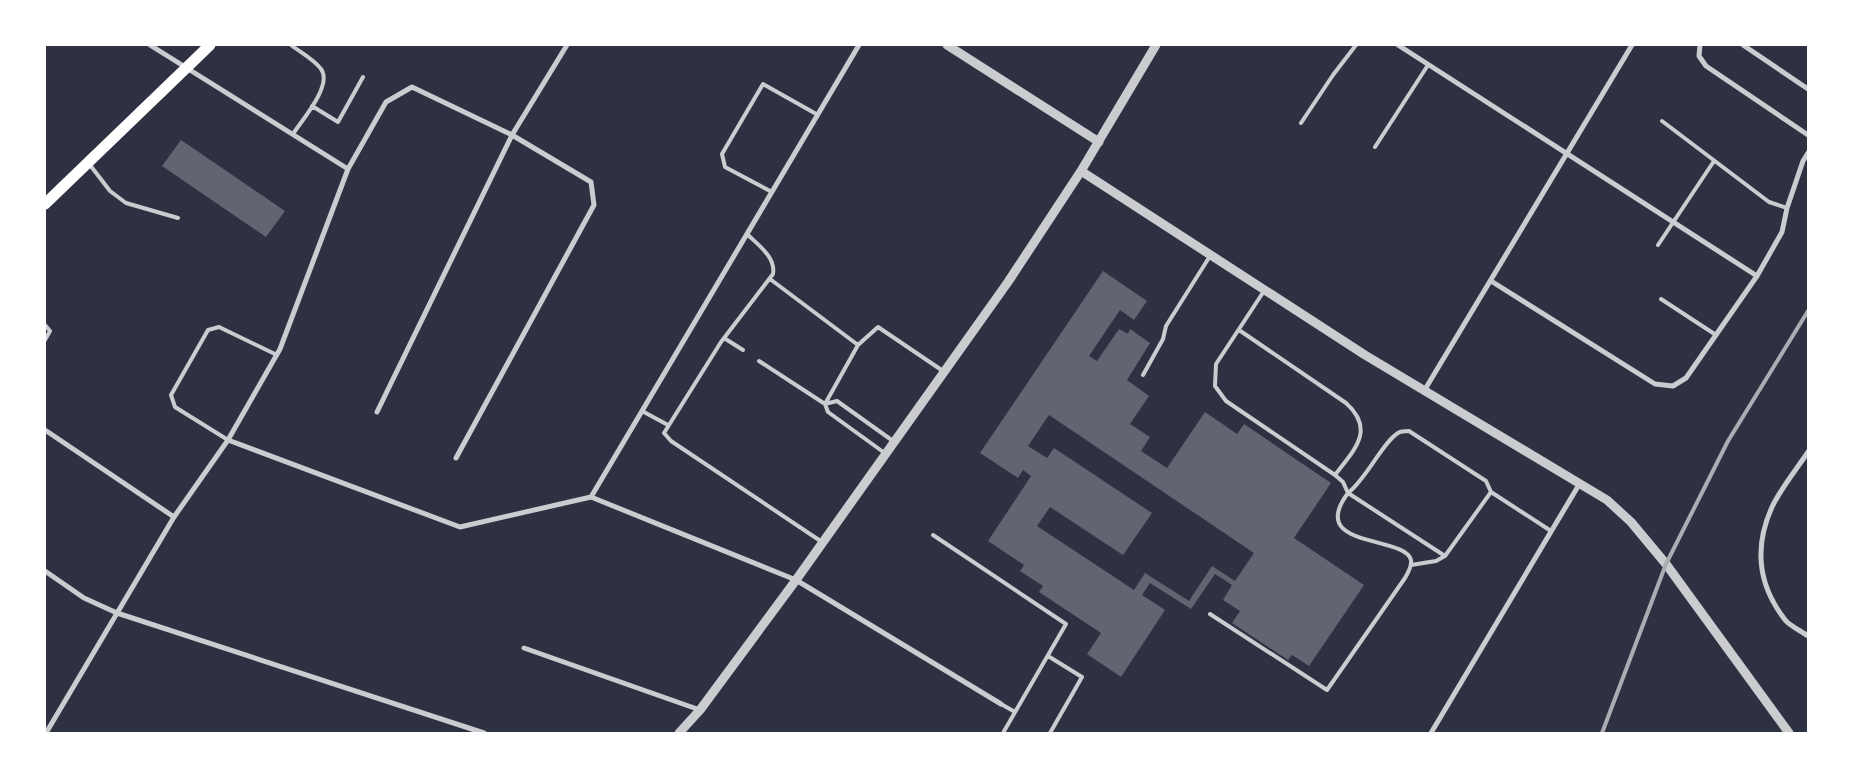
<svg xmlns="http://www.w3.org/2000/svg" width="1853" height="778" viewBox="0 0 1853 778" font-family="'Fira Sans Condensed',sans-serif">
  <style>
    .building { fill: #626471; fill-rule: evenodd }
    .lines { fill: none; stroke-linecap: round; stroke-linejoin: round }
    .service { stroke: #caccd0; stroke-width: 4 }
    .minor { stroke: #caccd0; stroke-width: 5 }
    .tertiary { stroke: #caccd0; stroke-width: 9 }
    .primary { stroke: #fff; stroke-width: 11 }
    .rail { stroke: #abadb3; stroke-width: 4 }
  </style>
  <rect width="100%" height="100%" fill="#2d3142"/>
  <!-- building -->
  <path class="building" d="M181,140L285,211L266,237L162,166Z
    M1103,271L1147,301L1134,320L1120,310L1089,356L1097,361L1119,329L1128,334L1130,329L1150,343L1127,380L1149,396L1130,424L1150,437L1141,451L1167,468L1205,412L1237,434L1244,424L1331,483L1294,538L1364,585L1309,666L1292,655L1288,660L1232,623L1240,611L1223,600L1232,585L1215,574L1191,609L1150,583L1142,595L1165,610L1121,677L1087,654L1101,633L1039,592L1043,586L1020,571L1024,565L988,541L1031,476L1023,470L1018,478L980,453ZM1049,415L1254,553L1235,581L1212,566L1189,601L1145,573L1134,590L1037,526L1050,507L1123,555L1152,513L1054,448L1047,458L1028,446Z"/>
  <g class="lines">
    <!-- service -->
    <path class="service" d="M291,45C300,52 315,60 321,69C333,85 302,120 293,134
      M312,106L338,122L363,77
      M1662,121L1769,202L1787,208
      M1301,123L1333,75L1356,45
      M1375,147L1428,65
      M90,165L110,191L126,203L178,218
      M772,192L725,167L722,154L763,84L818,115
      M747,234C758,245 776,257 773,274L721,342L664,433L671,441L822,542
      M1658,245L1714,161
      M770,279L858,345L878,327L943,371
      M1264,291L1216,364L1215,386L1226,401L1335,475L1343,482L1348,493C1367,478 1382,443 1398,433C1401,431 1405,431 1409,431L1486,481L1491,492L1551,531
      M1661,299L1716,335
      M45,325L50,331L45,340
      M1239,330L1346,403C1376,430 1354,450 1335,475
      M724,338L743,350
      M759,361L825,404L858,345
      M1143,375L1163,339L1166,326L1210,256
      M642,411L668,425
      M228,440L175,407L171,395L208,330L219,327L277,355
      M886,454L828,412L825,404L837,401L893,441
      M933,535L1066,624L1003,733
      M1411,565L1436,561L1445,556L1491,492
      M1210,614L1327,690L1405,578C1408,573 1412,566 1411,560C1405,535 1306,549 1348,493L1445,556
      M1048,656L1082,677L1050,733
      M1001,704L1015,712"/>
    <!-- minor -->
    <path class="minor" d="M150,45L348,169
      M1398,45L1757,276
      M1700,45L1699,56L1706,66L1808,135
      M1743,45L1808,89
      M1491,281L1655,384L1673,386L1686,378L1757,276L1782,232L1787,208L1803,161L1808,153
      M1424,391L1632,45
      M377,412L512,135L567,45
      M45,430L174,517
      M228,440L460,527L591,497L796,580L1001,704
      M1808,452C1796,470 1781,488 1772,507C1754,547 1758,586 1786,621C1792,627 1801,631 1808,636
      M591,497L859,45
      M45,571L84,598L117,613L484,733
      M524,648L700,710
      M46,733L174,517L228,440L280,349L348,169L386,102L412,87L512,135L591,182L594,205L456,458
      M1431,733L1580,483"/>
    <!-- tertiary -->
    <path class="tertiary" d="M947,45L1099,142
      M1081,171L1365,355L1607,500L1631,522L1666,564L1789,733
      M679,733L700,710L796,580L1008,282L1081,171L1156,45"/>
    <!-- primary -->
    <path class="primary" d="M45,204L210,45"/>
    <!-- rail -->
    <path class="rail" d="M1602,733L1666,564L1728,441L1808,311"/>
  </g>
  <!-- border -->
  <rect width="1853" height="778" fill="none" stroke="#ffffff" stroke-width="92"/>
</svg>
